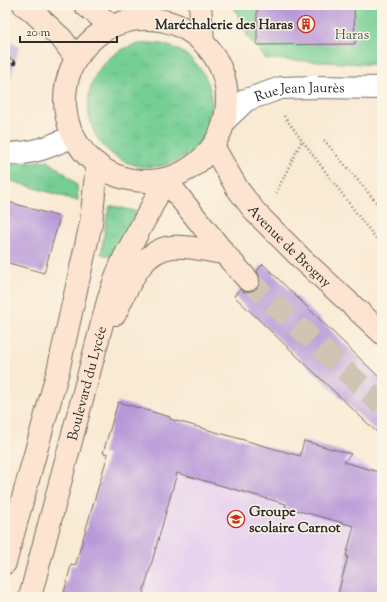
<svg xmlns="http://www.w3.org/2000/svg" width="387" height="602" viewBox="0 0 387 602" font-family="'Sorts Mill Goudy',serif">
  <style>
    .built { fill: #e7d2ef }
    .railway { fill: #c8bfd8 }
    .grass { fill: url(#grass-tufts); stroke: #507c60 }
    .park { fill: #75ce94; stroke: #507c60 }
    .building { fill: #b898d9 }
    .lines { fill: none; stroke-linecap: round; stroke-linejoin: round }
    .secondary-tunnel { stroke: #d0c4b2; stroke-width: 22; stroke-dasharray: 22 11; stroke-linecap: butt }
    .minor-casing { stroke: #736e66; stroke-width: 24 }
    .secondary-casing { stroke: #736e66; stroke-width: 24 }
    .path { stroke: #736e66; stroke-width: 2.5; stroke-dasharray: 1 3; stroke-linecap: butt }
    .minor { stroke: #fff; stroke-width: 22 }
    .secondary { stroke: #fde4d0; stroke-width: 22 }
    .rail-casing { stroke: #2b2b2b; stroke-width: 4.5 }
    .rail { stroke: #fcf5e5; stroke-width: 3; stroke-dasharray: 9; stroke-linecap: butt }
    .labels { text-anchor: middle; stroke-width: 3; stroke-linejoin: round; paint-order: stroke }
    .poi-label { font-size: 14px; font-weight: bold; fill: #2b2b2b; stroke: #fcf5e5; text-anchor: end }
    .park-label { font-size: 14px; fill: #415c4a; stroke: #fcf5e5 }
    .street-label { font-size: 14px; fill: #2b2b2b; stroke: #fcf5e5 }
  </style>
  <defs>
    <pattern id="grass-tufts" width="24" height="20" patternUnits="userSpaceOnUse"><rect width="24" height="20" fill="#75ce94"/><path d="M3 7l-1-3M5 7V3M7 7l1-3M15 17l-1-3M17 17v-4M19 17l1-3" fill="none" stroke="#65b180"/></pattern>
  </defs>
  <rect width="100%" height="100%" fill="#fcf5e5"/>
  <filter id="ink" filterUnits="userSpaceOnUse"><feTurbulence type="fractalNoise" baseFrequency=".025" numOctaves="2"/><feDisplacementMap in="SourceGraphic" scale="8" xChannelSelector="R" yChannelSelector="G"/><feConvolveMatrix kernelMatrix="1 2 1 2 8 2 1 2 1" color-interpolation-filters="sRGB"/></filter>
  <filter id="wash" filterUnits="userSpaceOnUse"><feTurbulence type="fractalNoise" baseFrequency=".012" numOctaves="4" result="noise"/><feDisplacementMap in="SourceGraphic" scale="16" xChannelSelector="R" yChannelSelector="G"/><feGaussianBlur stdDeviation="0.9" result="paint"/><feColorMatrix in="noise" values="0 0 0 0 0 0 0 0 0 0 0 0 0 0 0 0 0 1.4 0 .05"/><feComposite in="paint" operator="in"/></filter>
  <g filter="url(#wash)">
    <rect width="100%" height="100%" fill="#f9ead4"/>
    <!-- built -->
    <path class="built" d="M118,402L170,417V419L300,456L305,441L344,452L373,470L382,473V597H62L71,565L76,566L107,455L103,453Z"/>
    <!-- railway -->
    <path class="railway" d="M5,39L19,47L11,79L5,75Z"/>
    <!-- grass -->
    <path class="grass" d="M88 105a62 62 0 1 1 124 0a62 62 0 1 1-124 0Z
      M39,161H48L67,175L77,185L78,201L5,179V165Z
      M110,206H113L135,211L138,213L113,257L101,254L107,215Z"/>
    <!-- park -->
    <path class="park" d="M233,5H382V65L266,59L248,37Z"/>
    <g id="blocks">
      <!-- building -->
      <path class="building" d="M257,5H354L355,44L257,45Z
        M5,201L60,217L44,273L5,262Z
        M263,264L382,380V437L234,296L240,289L244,292H250L257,289L260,284V278L257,271Z
        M118,402L170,417V419L300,456L304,441L351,454L344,462L382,473V597H337L348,556H346L354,526L285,507L286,504L177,473L142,597H63L71,565L75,566L108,454L103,453Z"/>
    </g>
  </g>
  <g filter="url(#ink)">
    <use href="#blocks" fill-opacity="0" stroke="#736e66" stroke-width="1"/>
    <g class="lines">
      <!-- secondary-tunnel -->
      <path class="secondary-tunnel" d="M248,280L382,405"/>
      <defs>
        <g id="minor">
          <path id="s1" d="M225,120L246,100L281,88L314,87L382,88"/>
          <path d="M5,154C33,154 49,147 74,136"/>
        </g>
        <g id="secondary">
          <path d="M24,5L30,9L62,39L76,58"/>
          <path d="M85,5L112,26"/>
          <path d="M200,5L203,41"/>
          <circle cx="146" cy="100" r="81"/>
          <path id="s2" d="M213,146L237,188L256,213L301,258L382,333"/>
          <path d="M115,314C127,290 140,250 172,247C188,245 208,251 224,253"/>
          <path d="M5,563L58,371L91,223L97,164"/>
          <path id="s3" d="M30,597L109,297L117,274L125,256L150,210L165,179L224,253L248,280"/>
        </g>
      </defs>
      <!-- minor casing -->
      <use href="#minor" class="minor-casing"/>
      <!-- secondary casing -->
      <use href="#secondary" class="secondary-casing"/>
      <!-- path -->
      <path class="path" d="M220,64L237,73
        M284,116L363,222L382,246
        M324,140L382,209
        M276,193L302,140"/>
      <!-- minor -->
      <use href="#minor" class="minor"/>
      <!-- secondary -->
      <use href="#secondary" class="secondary"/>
      <defs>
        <path id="rail" d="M5,58L14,63"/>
      </defs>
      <!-- rail casing -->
      <use href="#rail" class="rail-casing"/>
      <!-- rail -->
      <use href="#rail" class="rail"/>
    </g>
  </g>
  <!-- icons -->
  <defs>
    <symbol id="building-ring" viewBox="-11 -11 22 22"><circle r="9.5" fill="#fcf5e5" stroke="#c8321e" stroke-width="1.5"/><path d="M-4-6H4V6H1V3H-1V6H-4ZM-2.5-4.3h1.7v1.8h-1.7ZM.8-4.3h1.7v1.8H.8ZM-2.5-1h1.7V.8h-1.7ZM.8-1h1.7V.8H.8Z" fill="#c8321e"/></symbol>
    <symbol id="school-ring" viewBox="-11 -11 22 22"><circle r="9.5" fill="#fcf5e5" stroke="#c8321e" stroke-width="1.5"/><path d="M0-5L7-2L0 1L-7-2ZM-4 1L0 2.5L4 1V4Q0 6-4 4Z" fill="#c8321e"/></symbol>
  </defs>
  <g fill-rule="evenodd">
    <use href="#building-ring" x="296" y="14" width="20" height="20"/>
    <use href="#school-ring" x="226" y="509" width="20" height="20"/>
  </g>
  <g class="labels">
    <!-- poi labels -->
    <g class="poi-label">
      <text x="293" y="29">Maréchalerie des Haras</text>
      <text x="249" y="516" text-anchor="start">Groupe<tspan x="249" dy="16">scolaire Carnot</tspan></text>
    </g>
    <!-- park labels -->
    <g class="park-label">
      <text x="352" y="39">Haras</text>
    </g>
    <!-- street labels -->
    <g class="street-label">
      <text dy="5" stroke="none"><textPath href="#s1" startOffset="84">Rue Jean Jaurès</textPath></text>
      <text dy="5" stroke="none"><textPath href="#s2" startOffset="127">Avenue de Brogny</textPath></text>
      <text dy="5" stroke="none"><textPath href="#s3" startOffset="221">Boulevard du Lycée</textPath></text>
    </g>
  </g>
  <!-- margin -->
  <rect width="387" height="602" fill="none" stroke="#fcf5e5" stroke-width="20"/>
  <!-- scale -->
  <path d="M20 36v6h97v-6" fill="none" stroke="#2b2b2b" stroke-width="2"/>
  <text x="26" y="36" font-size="12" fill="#2b2b2b" stroke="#fcf5e5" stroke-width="3" paint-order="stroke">20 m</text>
</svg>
